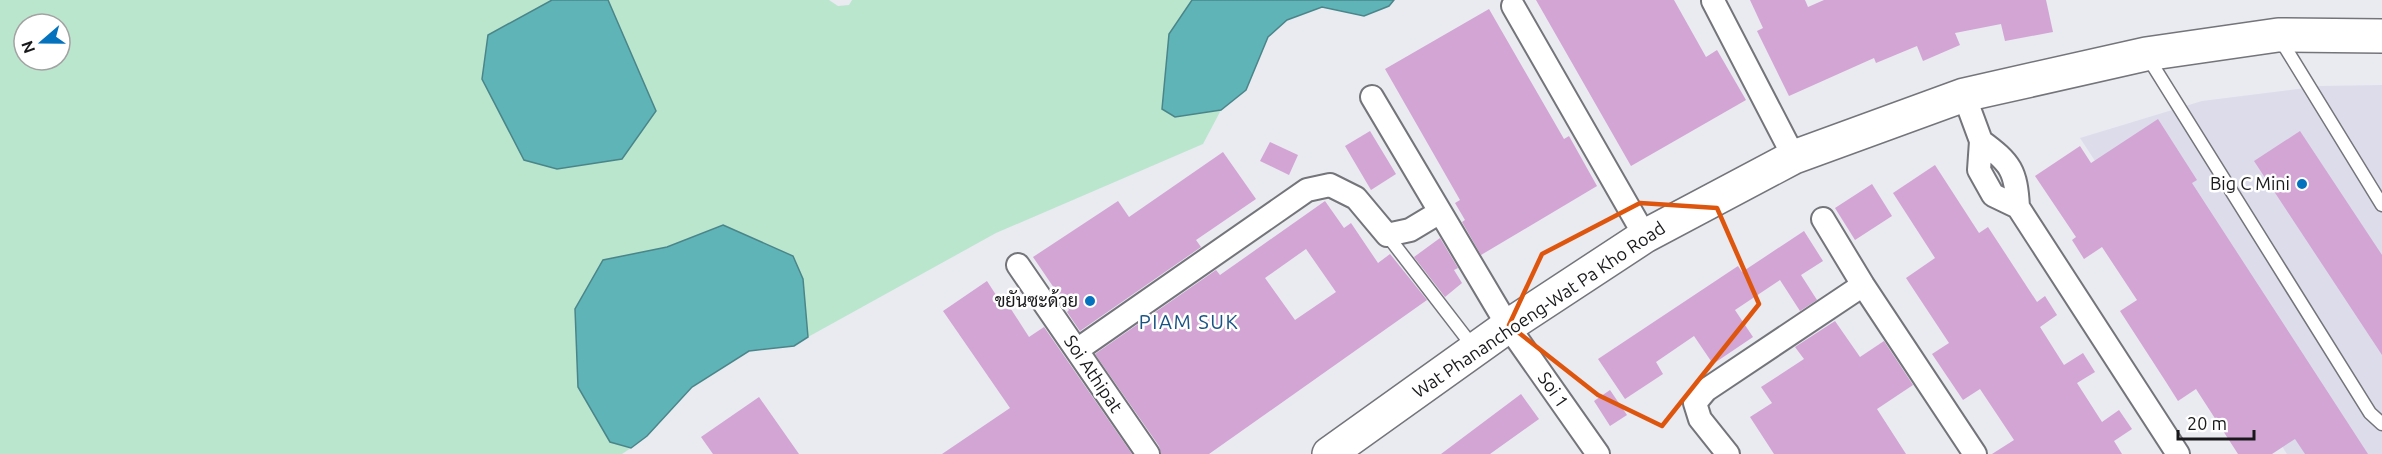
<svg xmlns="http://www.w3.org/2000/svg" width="2382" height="454" viewBox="0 0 2382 454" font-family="Ubuntu,Sarabun,sans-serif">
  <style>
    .built { fill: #dddceb }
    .green { fill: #bbe6ce; fill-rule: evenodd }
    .water { fill: #5fb4b8; stroke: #4a8689; stroke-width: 1.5 }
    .building { fill: #d3a5d4; fill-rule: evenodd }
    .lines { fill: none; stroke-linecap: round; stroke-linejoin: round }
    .service-casing { stroke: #74747b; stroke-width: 15 }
    .minor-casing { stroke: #74747b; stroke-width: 26 }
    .secondary-casing { stroke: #74747b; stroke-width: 36 }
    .service { stroke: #fff; stroke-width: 12 }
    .minor { stroke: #fff; stroke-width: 22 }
    .secondary { stroke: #fff; stroke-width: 33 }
    .marked { fill: none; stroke: #de560d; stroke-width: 4.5; stroke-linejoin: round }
    .poi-dot { fill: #0472bd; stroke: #fff; stroke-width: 2 }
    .labels { text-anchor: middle; stroke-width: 5; stroke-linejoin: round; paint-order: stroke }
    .poi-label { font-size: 18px; fill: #19191c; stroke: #fff; text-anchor: end }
    .street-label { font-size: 18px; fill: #19191c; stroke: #fff }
    .neighbourhood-label { font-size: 20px; letter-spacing: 1.5px; fill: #1a5485; stroke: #fff }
  </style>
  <rect width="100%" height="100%" fill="#eaeaf1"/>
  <!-- built -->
  <path class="built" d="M2382,85V454H2287L2080,138L2202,101L2321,86Z"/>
  <!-- green -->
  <path class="green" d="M0,0H552L488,35L656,111L608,0H829L838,6L849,5L852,0H1192L1169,34L1175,117L1221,110L1203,144L996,233L808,337L803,279L723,225L667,247L603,260L610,442L631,448L622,454H0ZM24,24H60V60H24Z"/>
  <!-- water -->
  <path class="water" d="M552,0H608L656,111L622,159L557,169L524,160L482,79L488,35Z
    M1192,0H1394L1389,6L1364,16L1322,7L1287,20L1268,37L1246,90L1221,110L1175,117L1162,109L1169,34Z
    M723,225L793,256L803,279L808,337L794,346L749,351L692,387L647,436L631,448L610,442L578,387L575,309L603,260L667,247Z"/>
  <!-- building -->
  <path class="building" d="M1536,0H1674L1706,57L1717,50L1746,100L1631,166Z
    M1750,0H1805L1808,7L1824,0H2046L2053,32L2005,41L2001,24L1955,33L1960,45L1923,61L1917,46L1876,63L1874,58L1789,96L1757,31L1763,28Z
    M1489,9L1564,139L1569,136L1597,186L1481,255L1462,222L1465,220L1455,203L1460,200L1385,69Z
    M2158,119L2197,180L2192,183L2368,454H2305L2295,439L2272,454H2238L2196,389L2178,401L2166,382L2120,311L2137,300L2102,247L2084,259L2072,240L2076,237L2035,176L2080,146L2091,163Z
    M1370,131L1396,174L1371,190L1345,146Z
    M2300,131L2382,255V355L2254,161Z
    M1270,142L1298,155L1289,175L1260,161Z
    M1223,152L1256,199L1196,240L1201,247L1080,331L1067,312L1069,310L1033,257L1118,201L1129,217Z
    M1935,165L1979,233L1988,227L2037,302L2045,296L2057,315L2040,327L2064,365L2083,353L2095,372L2077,383L2102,422L2119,410L2132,429L2114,441L2122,454H1992L2014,440L1980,389L1963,400L1932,354L1949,343L1906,278L1935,258L1893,193Z
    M1872,184L1892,216L1855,240L1835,208Z
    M1325,201L1344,228L1351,223L1378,263L1390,254L1427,300L1209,454H1161L1159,446L1095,354L1216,270L1220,275ZM1306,249L1336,292L1295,320L1265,278Z
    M1804,231L1823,261L1801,275L1817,300L1800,311L1780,280L1735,310L1753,337L1713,364L1694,336L1656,362L1663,374L1625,399L1598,359L1738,266L1742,272Z
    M1440,238L1458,268L1454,270L1462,283L1445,297L1414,257Z
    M987,281L1005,309L1009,306L1029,337L1044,327L1132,454H942L1010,408L943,311Z
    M1835,321L1860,357L1884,341L1913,385L1877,409L1906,454H1774L1750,417L1772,403L1761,387L1804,359L1795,347Z
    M1610,390L1627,415L1610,426L1594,401Z
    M1521,394L1539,419L1490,454H1441Z
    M759,397L799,454H713L701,437Z"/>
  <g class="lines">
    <defs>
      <path id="service" d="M2280,39L2382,205
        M2147,56L2370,413L2382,424
        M1387,235L1474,348"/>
      <path id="minor" d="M1713,1L1794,157
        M1513,6L1645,236
        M1964,95L1981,141L1979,170L1993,195L2018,207
        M1372,97L1508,326L1598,454
        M1981,141C2011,163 2016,171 2018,207L2178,454
        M1823,219L1863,285L1975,454
        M1018,265L1148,454
        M1077,350L1307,190L1330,185L1356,198L1387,235L1410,230L1440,212
        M1728,454L1700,419L1695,403L1706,390L1863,285"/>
      <path id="secondary" d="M1329,454L1508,326L1645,236L1794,157L1964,95L2146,54L2278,35L2382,36"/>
    </defs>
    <!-- service casing -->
    <use href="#service" class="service-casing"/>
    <!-- minor casing -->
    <use href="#minor" class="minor-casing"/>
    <!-- secondary casing -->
    <use href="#secondary" class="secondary-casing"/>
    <!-- service -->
    <use href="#service" class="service"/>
    <!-- minor -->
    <use href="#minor" class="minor"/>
    <!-- secondary -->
    <use href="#secondary" class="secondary"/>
  </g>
  <!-- marked area -->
  <path class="marked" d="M1640,203L1717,208L1759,304L1662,426L1598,395L1509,325L1542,254Z"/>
  <!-- markers -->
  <g class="poi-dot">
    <circle cx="2302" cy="184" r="6"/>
    <circle cx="1090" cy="301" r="6"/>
  </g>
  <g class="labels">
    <!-- poi labels -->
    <g class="poi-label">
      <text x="2290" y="190">Big C Mini</text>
      <text x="1078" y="307">ขยันซะด้วย</text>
    </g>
    <!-- street labels -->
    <g class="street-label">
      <text transform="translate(1539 310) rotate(-34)" y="6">Wat Phananchoeng-Wat Pa Kho Road</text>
      <text transform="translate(1093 374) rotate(56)" y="6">Soi Athipat</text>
      <text transform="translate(1553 390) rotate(55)" y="6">Soi 1</text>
    </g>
    <!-- neighbourhood labels -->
    <g class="neighbourhood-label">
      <text x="1189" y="329">PIAM SUK</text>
    </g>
  </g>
  <!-- north arrow -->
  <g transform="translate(42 42) rotate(250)"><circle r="28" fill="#ffffff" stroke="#a3a3a4" stroke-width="1.5"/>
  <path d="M0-4.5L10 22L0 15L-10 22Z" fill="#0472bd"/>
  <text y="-9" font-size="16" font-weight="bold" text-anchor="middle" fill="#19191c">N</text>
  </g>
  <!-- scale -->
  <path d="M2178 430v9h76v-9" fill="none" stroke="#19191c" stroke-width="3"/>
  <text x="2187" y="430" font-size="18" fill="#19191c" stroke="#ffffff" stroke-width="4.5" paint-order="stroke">20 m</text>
</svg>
